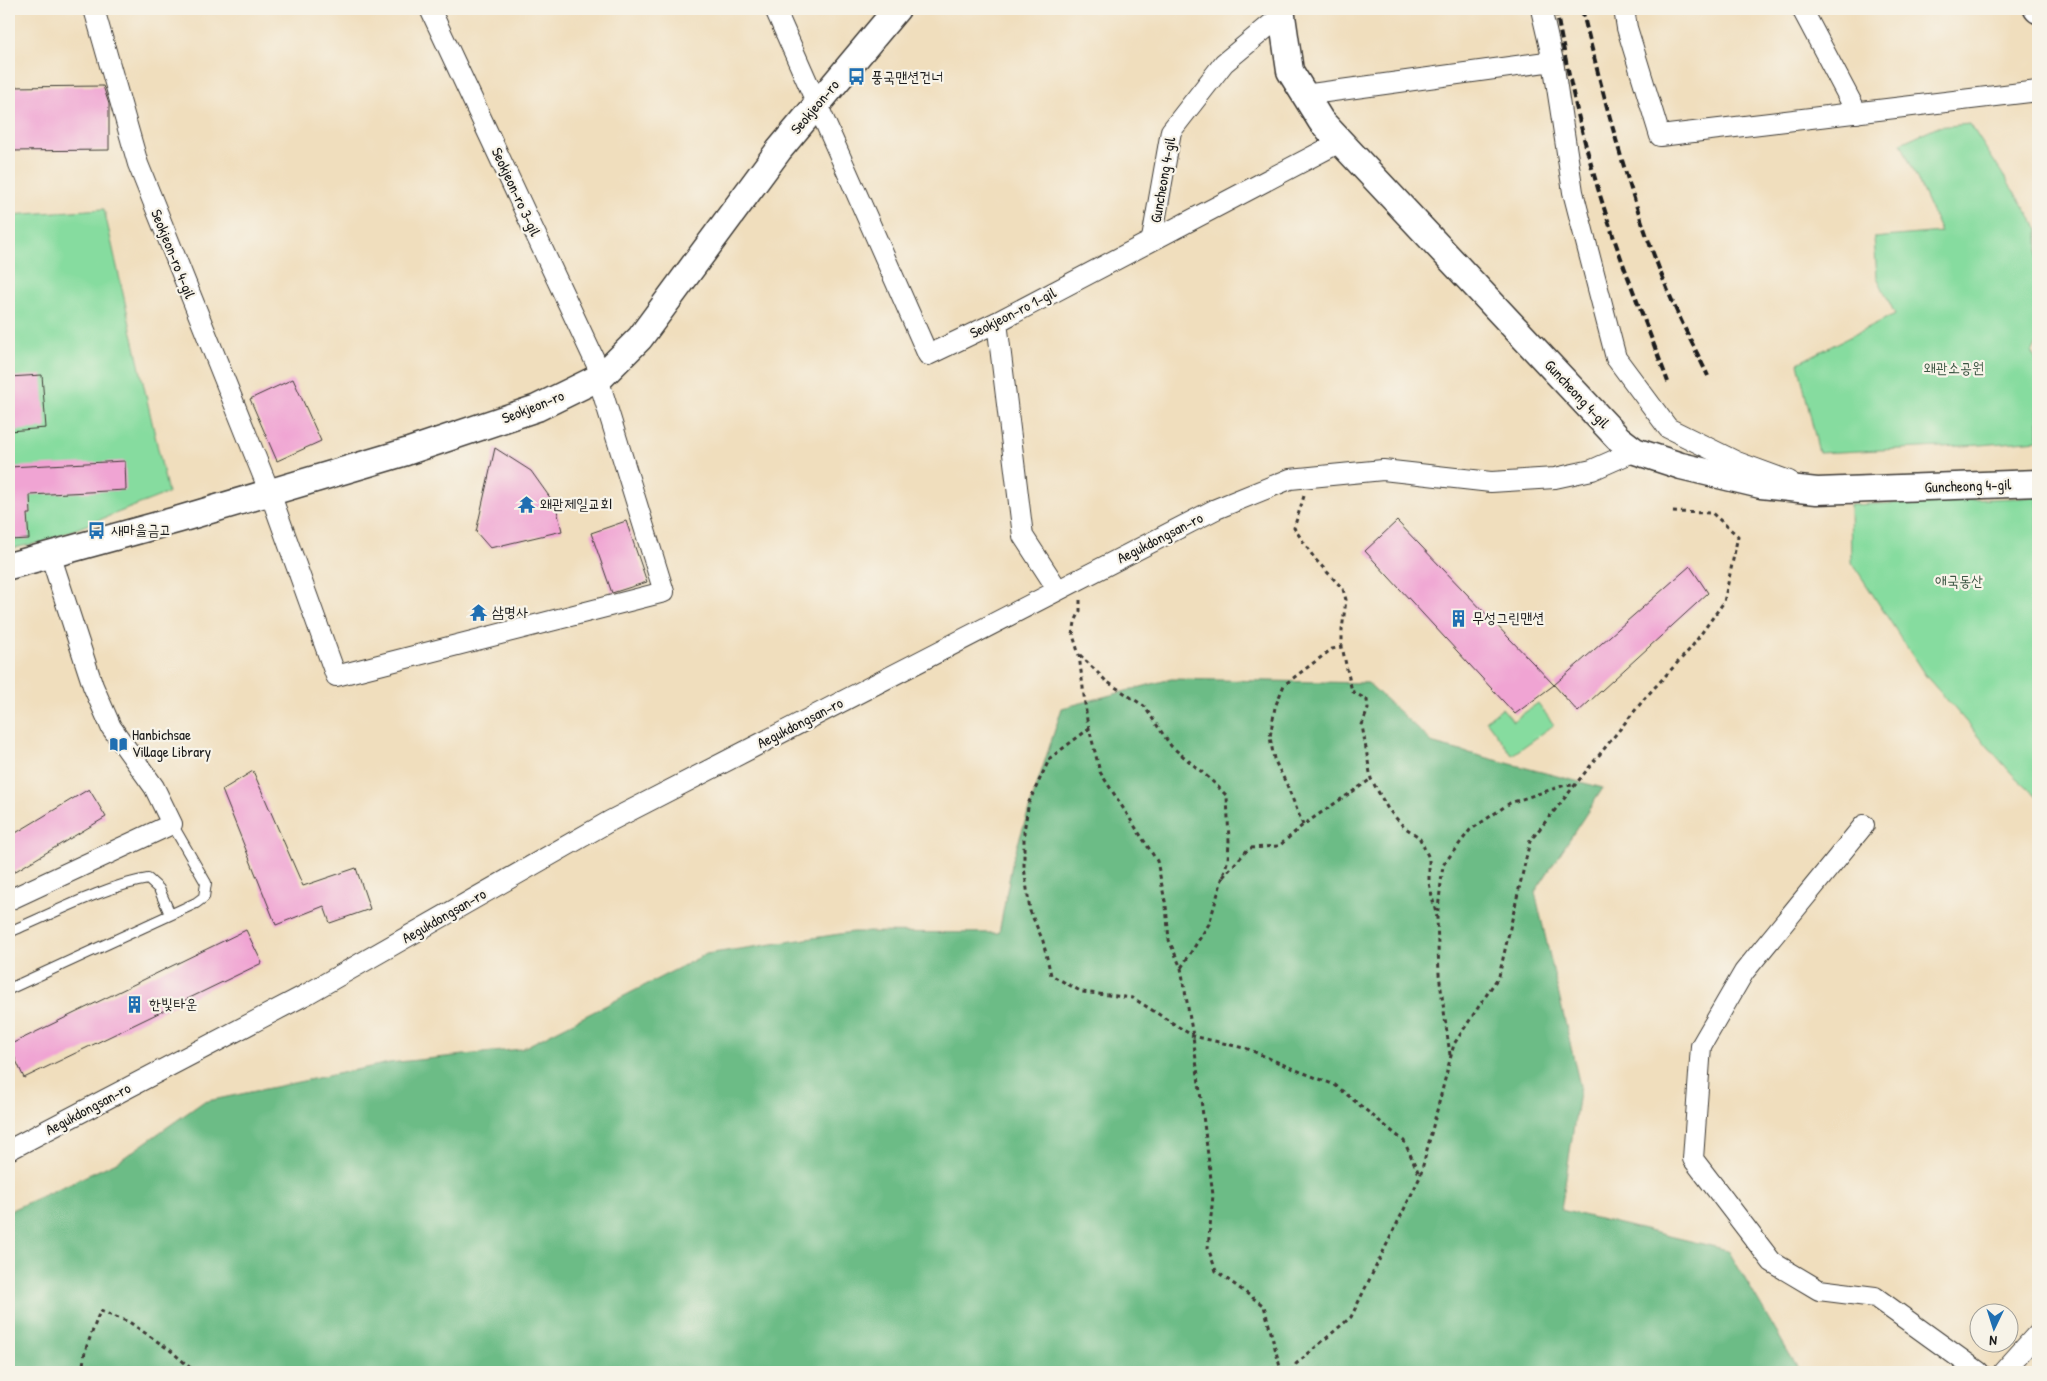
<svg xmlns="http://www.w3.org/2000/svg" width="2047" height="1381" viewBox="0 0 2047 1381" font-family="'Patrick Hand','Poor Story',sans-serif">
  <style>
    .green { fill: #86dc9f; stroke: #517c5e }
    .forest { fill: #6cbc86; stroke: #446c51 }
    .building { fill: #f0a4d3 }
    .lines { fill: none; stroke-linecap: round; stroke-linejoin: round }
    .service-casing { stroke: #3c3934; stroke-width: 12 }
    .minor-casing { stroke: #3c3934; stroke-width: 22 }
    .tertiary-casing { stroke: #3c3934; stroke-width: 29 }
    .path { stroke: #3c3934; stroke-width: 3; stroke-dasharray: 4 4; stroke-linecap: butt }
    .service { stroke: #fff; stroke-width: 10 }
    .minor { stroke: #fff; stroke-width: 20 }
    .tertiary { stroke: #fff; stroke-width: 26 }
    .rail { stroke: #1c1c1c; stroke-width: 4; stroke-dasharray: 8 4; stroke-linecap: butt }
    .labels { text-anchor: middle; stroke-width: 4.5; stroke-linejoin: round; paint-order: stroke }
    .poi-label { font-size: 15px; fill: #1c1c1c; stroke: #f7f3e8; text-anchor: start }
    .street-label { font-size: 15px; fill: #1c1c1c; stroke: #f7f3e8 }
    .park-label { font-size: 15px; fill: #3c5643; stroke: #f7f3e8 }
  </style>
  <rect width="100%" height="100%" fill="#f7f3e8"/>
  <filter id="ink" filterUnits="userSpaceOnUse"><feTurbulence type="fractalNoise" baseFrequency=".02" numOctaves="2"/><feDisplacementMap in="SourceGraphic" scale="10" xChannelSelector="R" yChannelSelector="G"/><feConvolveMatrix kernelMatrix="1 2 1 2 8 2 1 2 1" color-interpolation-filters="sRGB"/></filter>
  <filter id="wash" filterUnits="userSpaceOnUse"><feTurbulence type="fractalNoise" baseFrequency=".0096" numOctaves="4" result="noise"/><feDisplacementMap in="SourceGraphic" scale="20" xChannelSelector="R" yChannelSelector="G"/><feGaussianBlur stdDeviation="1.12" result="paint"/><feColorMatrix in="noise" values="0 0 0 0 0 0 0 0 0 0 0 0 0 0 0 0 0 1.4 0 .05"/><feComposite in="paint" operator="in"/></filter>
  <g filter="url(#wash)">
    <rect width="100%" height="100%" fill="#f0debd"/>
    <!-- green -->
    <path class="green" d="M1970,124L2038,229V340L2032,353L2038,364V440L1981,445L1819,453L1798,363L1895,314L1877,277L1874,238L1941,232L1901,143L1936,127Z
      M104,209L168,493L43,542L9,549V215Z
      M2038,497V798L2013,775L1925,675L1851,561L1850,505Z
      M1538,703L1554,725L1512,755L1486,720L1502,708L1513,721Z"/>
    <!-- forest -->
    <path class="forest" d="M1171,679L1368,683L1434,744L1603,788L1535,892L1580,1086L1561,1210L1728,1250L1800,1372H9V1211L119,1161L203,1102L389,1063L521,1049L706,954L853,932L999,933L1013,859L1062,708Z"/>
    <g id="blocks">
      <!-- building -->
      <path class="building" d="M103,86L109,104V150L9,151V87Z
        M42,375L46,428L9,431V377Z
        M293,379L321,441L277,461L250,399Z
        M495,448L531,471L556,506L562,531L490,548L476,532Z
        M125,461L126,490L30,495L31,514H27L29,539L9,540V467Z
        M626,521L647,582L612,593L591,533Z
        M1397,521L1554,685L1515,714L1365,551Z
        M1690,566L1708,593L1578,712L1554,685Z
        M253,771L303,886L356,868L370,909L330,923L324,906L276,925L222,790Z
        M89,789L106,817L9,875V837Z
        M246,930L262,963L24,1078L9,1045Z"/>
    </g>
  </g>
  <g filter="url(#ink)">
    <use href="#blocks" fill-opacity="0" stroke="#3c3934" stroke-width="1"/>
    <g class="lines">
      <defs>
        <path id="service" d="M9,932C50,915 104,886 148,879L159,889L170,914
          M9,989L196,903L204,897L206,883L172,824"/>
        <path id="minor" d="M94,9L138,164L270,493L336,676L664,592L598,378
          M430,9L602,376
          M775,9L928,355L997,322L1340,142
          M1541,9L1553,61L1573,192L1616,358L1668,428L1737,462L1789,481
          M1624,9L1627,28L1660,136L2038,91
          M1802,9L1857,113
          M1304,95L1553,61
          M1152,239L1171,131L1224,63L1282,15
          M997,322L1023,536L1058,590
          M1864,825L1744,972L1701,1046L1693,1159L1772,1262L1819,1290L1875,1297L1979,1372
          M9,900L172,824L154,787L111,727L93,686L50,554
          M9,1150L307,994L610,821L1216,509L1290,479L1383,470L1491,482L1555,478L1592,470L1635,451
          M2003,1372L2038,1333"/>
        <path id="tertiary" d="M1281,9L1290,71L1321,121L1618,438L1635,451L1681,466L1761,485L1817,491L2038,483
          M2037,9L2038,10
          M9,566L180,519L406,452L537,408L602,376L640,338L779,150L897,9"/>
      </defs>
      <!-- service casing -->
      <use href="#service" class="service-casing"/>
      <!-- minor casing -->
      <use href="#minor" class="minor-casing"/>
      <!-- tertiary casing -->
      <use href="#tertiary" class="tertiary-casing"/>
      <!-- path -->
      <path class="path" d="M1304,496L1294,528L1315,559L1343,589L1346,600L1342,630V647L1352,691L1367,700L1368,709L1362,725L1371,779L1388,809L1404,827L1419,837L1429,858V883L1437,918
        M1080,600V611L1075,622L1073,635L1079,655L1087,720L1100,772L1157,861L1166,906L1169,940L1181,968L1193,1036L1213,1195L1208,1248L1216,1271L1264,1306L1280,1367L1283,1372
        M1080,655L1106,681L1144,706L1171,746L1209,778L1227,796L1229,841L1228,859L1209,924L1181,968
        M1090,728L1050,758L1029,802L1024,831V867L1030,911L1043,941L1051,975L1082,992L1133,998L1193,1036L1248,1049L1291,1068L1335,1085L1404,1141L1420,1176
        M1303,825L1287,785L1274,759L1270,737L1275,707L1284,685L1332,649L1342,647
        M1223,877L1249,848L1279,846L1303,825L1371,779
        M1450,1055L1439,974L1437,918L1443,865L1470,830L1510,803L1562,786L1574,785
        M82,1372L85,1351L100,1311L129,1322L170,1350L195,1372
        M1292,1372L1296,1364L1351,1317L1420,1177L1454,1044L1499,976L1530,841L1645,698L1691,648L1724,602L1738,536L1712,513L1669,512"/>
      <!-- service -->
      <use href="#service" class="service"/>
      <!-- minor -->
      <use href="#minor" class="minor"/>
      <!-- tertiary -->
      <use href="#tertiary" class="tertiary"/>
      <!-- rail -->
      <path class="rail" d="M1556,9C1570,88 1589,167 1616,244C1632,290 1651,336 1668,382
        M1582,9C1605,103 1629,196 1666,286C1678,317 1694,346 1708,376"/>
    </g>
  </g>
  <!-- icons -->
  <defs>
    <symbol id="bus-bare" viewBox="-9 -9 18 18"><path d="M-5-6H5V4H4V6H2V4H-2V6H-4V4H-5ZM-3.5-4V0h7V-4ZM-3.5 1.2v1.5H-2V1.2ZM2 1.2v1.5H3.5V1.2Z" fill="#1f6fb2" stroke="#f7f3e8" stroke-width="2.5" paint-order="stroke"/></symbol>
    <symbol id="temple-bare" viewBox="-9 -9 18 18"><path d="M0-6L5-2H3V0L6.5 2.5H4V6H1.5V3h-3V6H-4V2.5H-6.5L-3 0V-2H-5Z" fill="#1f6fb2" stroke="#f7f3e8" stroke-width="2.5" paint-order="stroke"/></symbol>
    <symbol id="building-bare" viewBox="-9 -9 18 18"><path d="M-4-6H4V6H1V3H-1V6H-4ZM-2.5-4.3h1.7v1.8h-1.7ZM.8-4.3h1.7v1.8H.8ZM-2.5-1h1.7V.8h-1.7ZM.8-1h1.7V.8H.8Z" fill="#1f6fb2" stroke="#f7f3e8" stroke-width="2.5" paint-order="stroke"/></symbol>
    <symbol id="library-bare" viewBox="-9 -9 18 18"><path d="M-6-4Q-3-5.5-.7-3.5V5Q-3 3-6 4ZM6-4Q3-5.5 .7-3.5V5Q3 3 6 4Z" fill="#1f6fb2" stroke="#f7f3e8" stroke-width="2.5" paint-order="stroke"/></symbol>
  </defs>
  <g fill-rule="evenodd">
    <use href="#bus-bare" x="844" y="64" width="25" height="25"/>
    <use href="#temple-bare" x="514" y="492" width="25" height="25"/>
    <use href="#bus-bare" x="84" y="518" width="25" height="25"/>
    <use href="#temple-bare" x="466" y="600" width="25" height="25"/>
    <use href="#building-bare" x="1446" y="606" width="25" height="25"/>
    <use href="#library-bare" x="106" y="732" width="25" height="25"/>
    <use href="#building-bare" x="122" y="992" width="25" height="25"/>
  </g>
  <g class="labels">
    <!-- poi labels -->
    <g class="poi-label">
      <text x="871" y="82">풍국맨션건너</text>
      <text x="540" y="509">왜관제일교회</text>
      <text x="111" y="535">새마을금고</text>
      <text x="492" y="617">삼명사</text>
      <text x="1472" y="623">무성그린맨션</text>
      <text x="132" y="740">Hanbichsae<tspan x="132" dy="17">Village Library</tspan></text>
      <text x="149" y="1009">한빛타운</text>
    </g>
    <!-- street labels -->
    <g class="street-label">
      <text transform="translate(815 107) rotate(-50)" y="5">Seokjeon-ro</text>
      <text transform="translate(1163 180) rotate(-80)" y="5">Guncheong 4-gil</text>
      <text transform="translate(516 192) rotate(65)" y="5">Seokjeon-ro 3-gil</text>
      <text transform="translate(173 254) rotate(68)" y="5">Seokjeon-ro 4-gil</text>
      <text transform="translate(1013 313) rotate(-27)" y="5">Seokjeon-ro 1-gil</text>
      <text transform="translate(1577 394) rotate(47)" y="5">Guncheong 4-gil</text>
      <text transform="translate(533 407) rotate(-22)" y="5">Seokjeon-ro</text>
      <text transform="translate(1968 486) rotate(-2)" y="5">Guncheong 4-gil</text>
      <text transform="translate(1160 538) rotate(-27)" y="5">Aegukdongsan-ro</text>
      <text transform="translate(800 723) rotate(-27)" y="5">Aegukdongsan-ro</text>
      <text transform="translate(444 916) rotate(-30)" y="5">Aegukdongsan-ro</text>
      <text transform="translate(88 1109) rotate(-28)" y="5">Aegukdongsan-ro</text>
    </g>
    <!-- park labels -->
    <g class="park-label">
      <text x="1954" y="373">왜관소공원</text>
      <text x="1959" y="586">애국동산</text>
    </g>
  </g>
  <!-- margin -->
  <rect width="2047" height="1381" fill="none" stroke="#f7f3e8" stroke-width="30"/>
  <!-- north arrow -->
  <g transform="translate(1994 1328) rotate(184)"><circle r="24" fill="#f7f3e8" stroke="#9f9d96"/>
  <path d="M0-4L9 19L0 12L-9 19Z" fill="#1f6fb2"/>
  <text y="-8" font-size="14" font-weight="bold" text-anchor="middle" fill="#1c1c1c">N</text>
  </g>
</svg>
